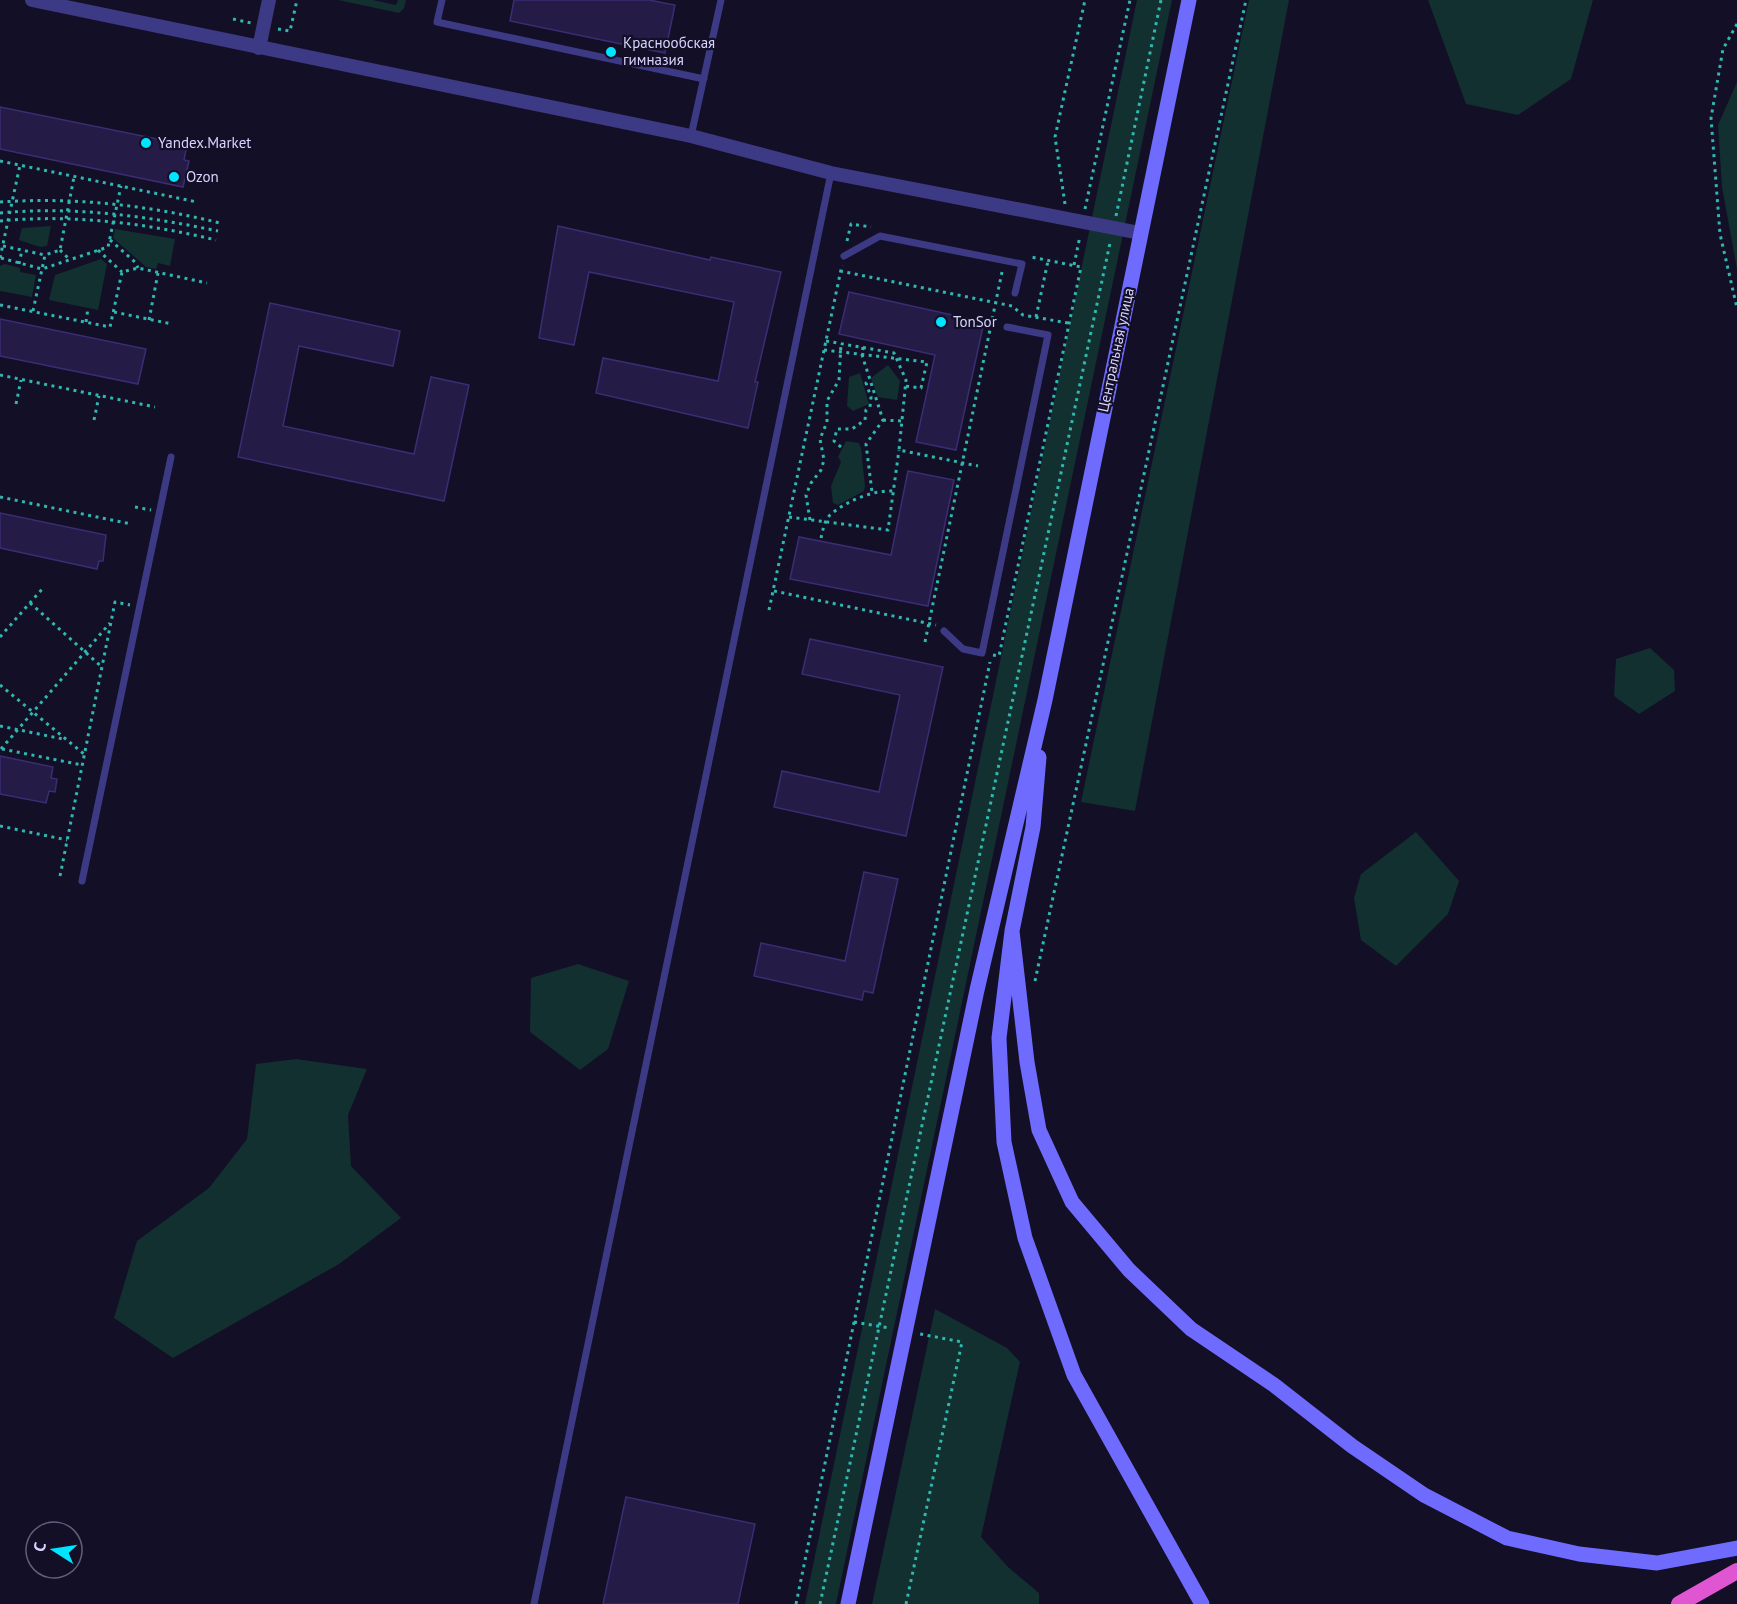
<svg xmlns="http://www.w3.org/2000/svg" width="1737" height="1604" viewBox="0 0 1737 1604" font-family="'PT Sans',sans-serif">
  <style>
    .green { fill: #12302f }
    .building { fill: #241b47; stroke: #3b2d73; stroke-width: 1.5 }
    .lines { fill: none; stroke-linecap: round; stroke-linejoin: round }
    .path { stroke: #2fb8b0; stroke-width: 3; stroke-dasharray: 3 4.5; stroke-linecap: butt }
    .service { stroke: #3d3a85; stroke-width: 7 }
    .minor { stroke: #3d3a85; stroke-width: 14 }
    .secondary { stroke: #6f6bff; stroke-width: 15 }
    .trunk { stroke: #e055d1; stroke-width: 16 }
    .poi-dot { fill: #00e5ff; stroke: #130f26; stroke-width: 2 }
    .labels { text-anchor: middle; stroke-width: 4.5; stroke-linejoin: round; paint-order: stroke }
    .poi-label { font-size: 15px; fill: #d9d4ff; stroke: #130f26; text-anchor: start }
    .street-label { font-size: 15px; fill: #d9d4ff; stroke: #130f26 }
  </style>
  <rect width="100%" height="100%" fill="#130f26"/>
  <!-- green -->
  <path class="green" d="M338,0H373L396,5L398,0H406L404,8L399,13Z
    M1137,0H1172L836,1604H805Z
    M1249,0H1289L1135,811L1081,802Z
    M1428,0H1593L1571,79L1518,115L1466,104Z
    M1737,82V269L1722,187L1718,125Z
    M51,226L47,246L40,247L19,240L22,228Z
    M115,229L175,239L170,266L158,263L156,269L146,267L113,238Z
    M101,259L107,264L98,310L49,300L55,275Z
    M5,264L20,268V272L36,275L32,297L0,291V266Z
    M888,365L900,381L897,400L878,397L871,378Z
    M860,373L869,404L853,411L847,406L849,377Z
    M846,441L859,443L861,448L865,486L864,491L838,505L833,503L831,486L841,462L838,457Z
    M1650,648L1674,670L1675,691L1639,714L1614,696L1616,659Z
    M1416,832L1459,881L1448,914L1396,966L1361,940L1354,898L1361,874Z
    M578,964L629,981L608,1049L580,1070L530,1032L531,978Z
    M296,1059L367,1069L348,1115L351,1166L401,1218L339,1264L173,1358L114,1318L137,1241L209,1188L247,1139L256,1064Z
    M935,1309L1007,1348L1020,1362L981,1537L1008,1567L1039,1593V1604H872Z"/>
  <!-- building -->
  <path class="building" d="M514,0H649L675,5L665,53L510,21Z
    M0,107L187,145L184,160L189,161L183,187L0,149Z
    M558,226L710,260L711,257L781,272L755,382H758L748,428L596,393L603,358L718,381L734,302L589,272L574,345L539,338Z
    M849,292L984,322L956,450L916,442L935,355L839,334Z
    M270,303L400,331L393,366L299,346L283,426L414,454L431,377L469,385L444,501L238,457Z
    M0,319L146,349L138,384L0,356Z
    M908,471L954,480L928,606L790,579L799,537L891,555Z
    M0,513L106,535L103,561H99L97,569L0,548Z
    M810,639L943,667L906,836L774,807L782,771L879,792L900,695L802,674Z
    M0,756L53,767L51,778L57,779L55,792L49,791L46,803L0,794Z
    M864,872L898,879L873,993L864,991L862,1000L754,976L761,943L845,961Z
    M626,1497L755,1524L738,1604H603Z"/>
  <g class="lines">
    <!-- path -->
    <path class="path" d="M233,19L251,23
      M1737,24L1723,49L1711,118L1720,234L1737,308
      M278,29L290,31L297,0
      M0,161L197,202
      M0,202C74,197 147,205 220,223
      M1065,204L1055,137L1085,0
      M1085,209L1130,0
      M0,213C74,206 146,216 218,231
      M1116,216L1161,0
      M0,221C73,214 145,223 216,240
      M110,240L135,262L138,268
      M847,241L851,224L871,227
      M3,246L45,255
      M60,250L69,259
      M98,250L122,272
      M0,258L20,165
      M1,258L42,269L108,247L121,186
      M19,264L22,250
      M1074,265L1080,236
      M840,271L1012,306L1023,315L1068,323
      M0,305L110,327L122,272L138,268L207,283
      M33,311L45,255L60,250L74,177
      M114,312L172,324
      M1036,317L1048,261
      M149,320L158,273
      M86,322L88,308
      M826,341L894,353L906,380L899,450L978,466
      M863,347L862,355L883,420L866,444L872,492
      M824,350L927,362L921,388L905,386
      M0,375L155,407
      M16,404L21,380
      M94,420L99,396
      M883,420L902,421
      M841,447L834,441L837,429H852L865,420L866,410L870,407L871,397L866,383L870,381
      M0,497L131,524
      M135,507L151,510
      M789,517L888,530L899,450
      M810,520L806,495L811,483L821,470L824,460L820,439L827,422V401L839,380L841,344
      M821,538C823,530 824,521 830,515C846,501 873,490 893,491
      M774,591L936,625
      M30,603L102,667
      M769,610L842,265
      M0,637L43,588
      M925,642L1002,272
      M993,655L999,656L1081,267L1031,257
      M0,685L84,754
      M0,726L63,739
      M1,749L110,623
      M2,749L82,765
      M0,826L67,840
      M60,876L115,602L130,605
      M1035,981L1246,0
      M854,1322L890,1328
      M796,1604L990,662
      M820,1604L1110,243
      M906,1604L962,1342L920,1334"/>
    <!-- service -->
    <path class="service" d="M442,0L437,22L704,79
      M691,136L721,0
      M844,256L880,236L1022,264L1015,293
      M944,631L963,649L982,653L1048,335L1007,327
      M82,881L171,457
      M534,1604L831,173"/>
    <!-- minor -->
    <path class="minor" d="M32,0L691,136L831,173L1140,233
      M259,48L269,0"/>
    <!-- secondary -->
    <path class="secondary" d="M1039,757L1033,827L1012,931L999,1038L1004,1142L1025,1238L1074,1375L1202,1604
      M1012,931L1027,1062L1039,1130L1072,1202L1129,1270L1191,1329L1274,1385L1352,1446L1424,1495L1507,1538L1579,1554L1657,1563L1737,1548
      M848,1604L977,990L1045,700L1189,0"/>
    <!-- trunk -->
    <path class="trunk" d="M1679,1604L1737,1571"/>
  </g>
  <!-- markers -->
  <g class="poi-dot">
    <circle cx="611" cy="52" r="6"/>
    <circle cx="146" cy="143" r="6"/>
    <circle cx="174" cy="177" r="6"/>
    <circle cx="941" cy="322" r="6"/>
  </g>
  <g class="labels">
    <!-- poi labels -->
    <g class="poi-label">
      <text x="623" y="48">Краснообская<tspan x="623" dy="17">гимназия</tspan></text>
      <text x="158" y="148">Yandex.Market</text>
      <text x="186" y="182">Ozon</text>
      <text x="953" y="327">TonSor</text>
    </g>
    <!-- street labels -->
    <g class="street-label">
      <text transform="translate(1116 350) rotate(-78)" y="5">Центральная улица</text>
    </g>
  </g>
  <!-- north arrow -->
  <g transform="translate(54 1550) rotate(282)"><circle r="28" fill="#130f26" stroke="#625e7d" stroke-width="1.5"/>
  <path d="M0-4.5L10 22L0 15L-10 22Z" fill="#00e5ff"/>
  <text y="-9" font-size="16" font-weight="bold" text-anchor="middle" fill="#d9d4ff">С</text>
  </g>
</svg>
